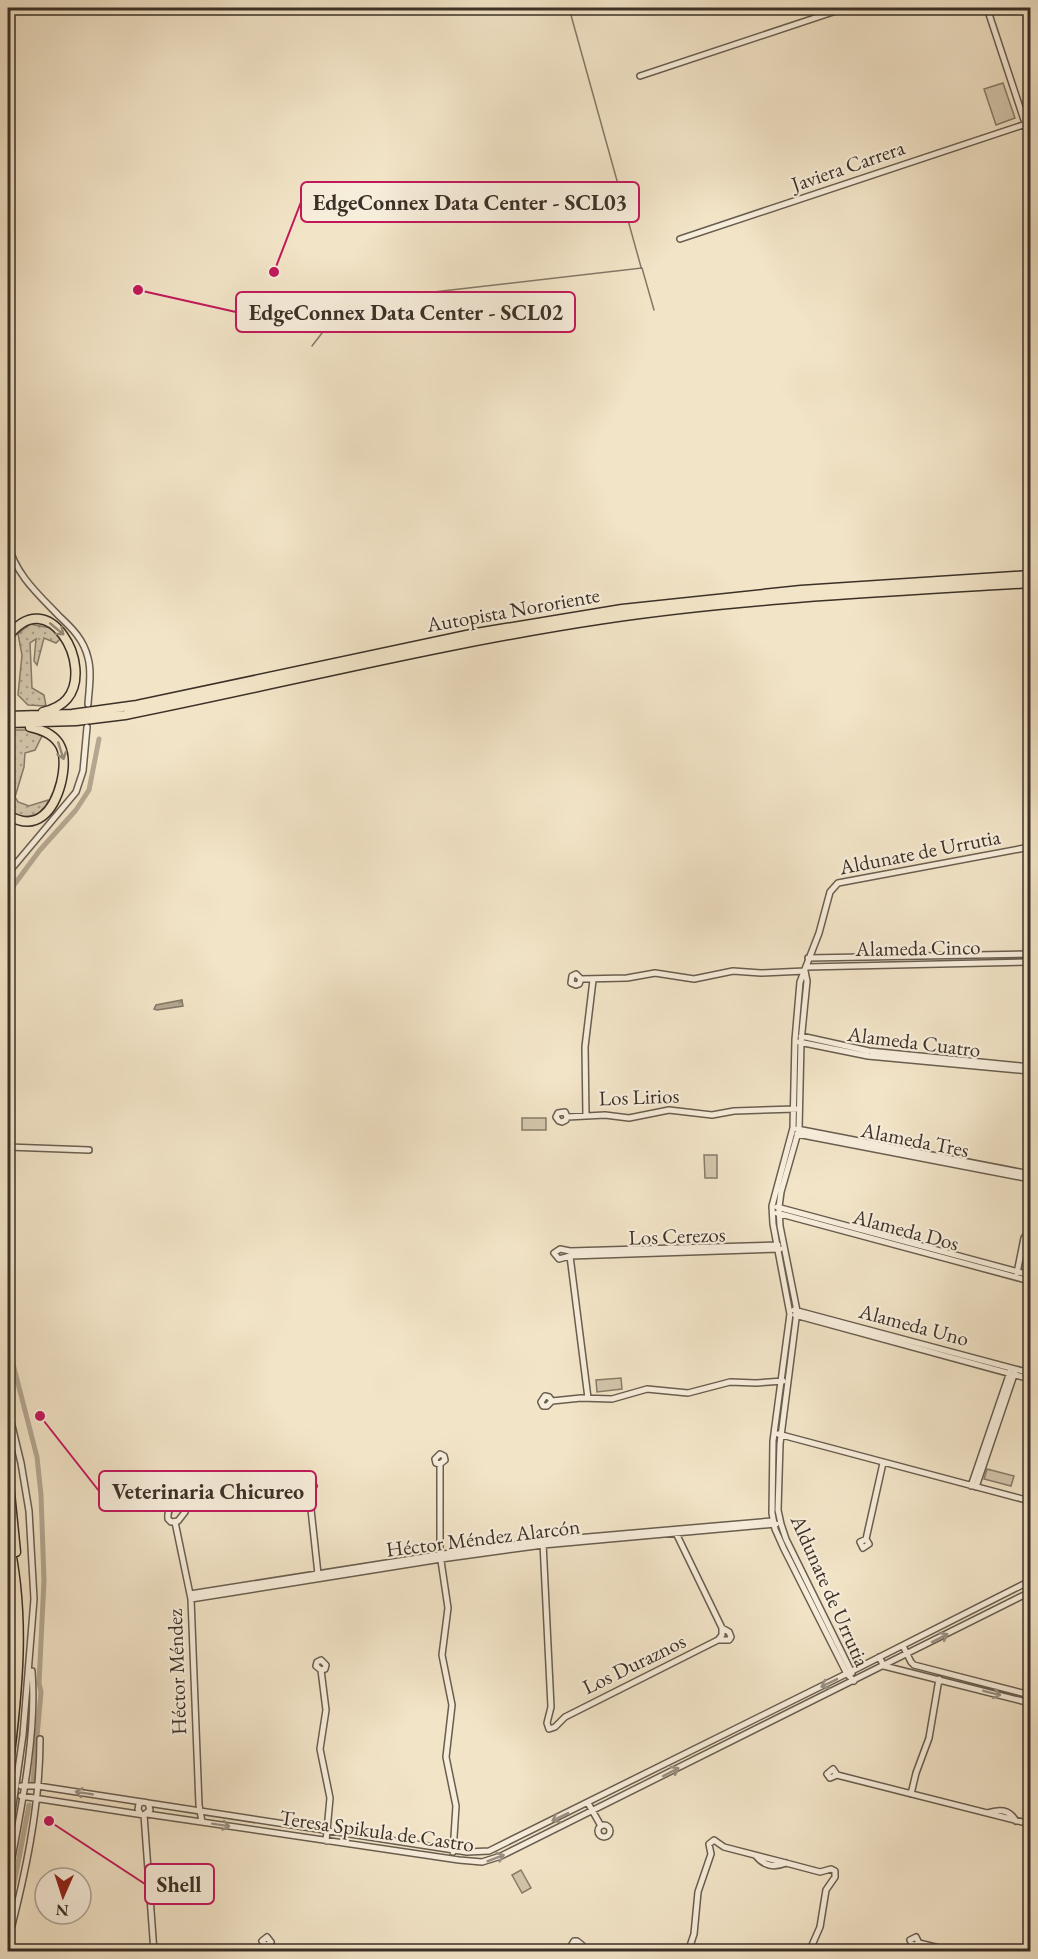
<svg xmlns="http://www.w3.org/2000/svg" width="1038" height="1959" viewBox="0 0 1038 1959" font-family="'EB Garamond',serif">
  <style>
    .grass { fill: url(#grass-dots); stroke: #877c6a; stroke-width: 1.5 }
    .park { fill: #d3c6ac; stroke: #877c6a; stroke-width: 1.5 }
    .water { fill: url(#water-ripples); stroke: #847867; stroke-width: 1.5 }
    .lines { fill: none; stroke-linecap: round; stroke-linejoin: round }
    .stream { stroke: #847867; stroke-width: 1.5 }
    .canal { stroke: #b4a791; stroke-width: 5 }
    .minor-casing { stroke: #695e4f; stroke-width: 8 }
    .highway-casing { stroke: #3b3127; stroke-width: 11 }
    .minor { stroke: #f7eddb; stroke-width: 5 }
    .highway { stroke: #f2e4c7; stroke-width: 8 }
    .oneway { stroke: #968a77 }
    .oneway2 { stroke: #998f81 }
    .labels { text-anchor: middle; stroke-width: 4.5; stroke-linejoin: round; paint-order: stroke }
    .street-label { font-size: 21px; fill: #3b3127; stroke: #f7eddb }
    .leader { fill: none; stroke: #c2185b; stroke-width: 2 }
    .callout-dot { fill: #c2185b; stroke: #f7eddb; stroke-width: 2 }
    .callout { fill: #f7eddb; stroke: #c2185b; stroke-width: 2 }
    .callout-label { font-size: 22px; text-anchor: middle; font-weight: bold; fill: #3b3127 }
  </style>
  <defs>
    <pattern id="grass-dots" width="8" height="8" patternUnits="userSpaceOnUse" patternTransform="scale(1.5)"><rect width="8" height="8" fill="#d3c6ac"/><path d="M2 2h.1M6 6h.1" fill="none" stroke="#aca18c" stroke-width="1.8" stroke-linecap="round"/></pattern>
    <pattern id="water-ripples" width="26" height="14" patternUnits="userSpaceOnUse" patternTransform="scale(1.5)"><rect width="26" height="14" fill="#b4a791"/><path d="M2 4q2-2 4 0t4 0M15 11q2-2 4 0t4 0" fill="none" stroke="#948976"/></pattern>
  </defs>
  <rect width="100%" height="100%" fill="#f2e4c7"/>
  <filter id="stains"><feTurbulence type="fractalNoise" baseFrequency=".00333" numOctaves="4"/><feColorMatrix values="0 0 0 0 .2 0 0 0 0 .09 0 0 0 0 .02 0 0 0 .5 -.17"/></filter>
  <radialGradient id="worn" r=".72"><stop offset=".6" stop-color="#630" stop-opacity="0"/><stop offset="1" stop-color="#630" stop-opacity=".3"/></radialGradient>
  <!-- grass -->
  <path class="grass" d="M30,624L51,628L60,639L56,643L44,638L37,665L34,661L36,639L30,643L32,688L44,695L46,706L28,705L18,695L22,655L18,634Z
    M10,730H29L41,734L42,736L35,750L25,753L24,767L15,797L18,802L29,806L48,800V804C39,818 18,822 8,808L11,752Z"/>
  <!-- park -->
  <path class="park" d="M1003,83L1015,118L996,125L984,89Z
    M522,1118H546V1130H522Z
    M704,1155H717V1178H705Z
    M621,1378L622,1389L597,1392L596,1380Z
    M987,1469L1014,1476L1011,1486L984,1479Z
    M521,1870L531,1888L522,1893L512,1875Z"/>
  <!-- water -->
  <path class="water" d="M182,1000L183,1006L157,1010L154,1009L156,1005Z"/>
  <g class="lines">
    <!-- stream -->
    <path class="stream" d="M569,8L641,267
      M312,346L346,302L642,268L654,310"/>
    <!-- canal -->
    <path class="canal" d="M8,893L40,850L76,810L89,790L99,739
      M8,1336L13,1364L37,1457L41,1495L44,1580L39,1683L41,1692L33,1781
      M8,1916L29,1805"/>
    <defs>
      <path id="minor" d="M987,8L1030,138
        M640,76L845,8
        M680,239L1026,124
        M8,544C16,575 38,594 59,616C72,628 84,640 88,658C92,672 89,689 88,704
        M8,873L76,792L83,771L87,727
        M808,958L1030,954
        M806,967L1030,962
        M805,971L807,981L801,1042L799,1129L781,1192L779,1207L780,1226L797,1311L780,1444L778,1510L781,1524L786,1539L852,1673
        M581,979L579,984L576,985L571,983L572,976L576,974L581,979L627,978L655,973L694,979L733,971L761,973L805,971
        M801,1036L869,1051L1030,1067
        M799,1042L868,1056L1030,1071
        M586,1116L585,1047L593,980
        M567,1117L565,1112L558,1113L556,1117L559,1121L562,1122L566,1120L567,1117L605,1115L629,1118L669,1110L712,1115L734,1111L796,1109
        M797,1129L1030,1174
        M797,1134L1030,1179
        M8,1147L89,1150
        M777,1207L1030,1275
        M777,1213L1030,1281
        M778,1245L570,1251L560,1249L554,1253L559,1259L570,1256L780,1249
        M570,1256L588,1398
        M1017,1273L1024,1238L1030,1230
        M794,1310L1030,1373
        M795,1315L1030,1379
        M552,1401L549,1397L545,1396L541,1402L543,1406H547L552,1401L581,1398L612,1399L647,1389L688,1393L730,1382L756,1383L783,1381
        M8,1409L21,1463L29,1511L34,1599L23,1735L8,1840
        M778,1434L1030,1501
        M440,1464L436,1463L435,1459L440,1454L444,1456L445,1460L440,1464V1554L448,1608L442,1655L452,1705L446,1757L456,1806L453,1852
        M971,1486L1010,1372
        M976,1487L1015,1372
        M309,1491L305,1489L304,1486L308,1481L311,1482L314,1486L309,1491L318,1574
        M179,1502L185,1504V1512L178,1521L171,1522L168,1519C167,1510 171,1505 179,1502Z
        M175,1522L191,1599L199,1805L202,1822
        M675,1531L722,1628V1635L718,1640
        M866,1539L869,1544L863,1548L860,1542L866,1539L883,1463
        M543,1543L551,1707L547,1723L549,1729L555,1727L565,1717L718,1640H729L731,1637L729,1632L722,1628
        M190,1594L450,1553L542,1541L772,1521
        M191,1599L441,1559L543,1545L776,1524
        M903,1646L911,1662L914,1665L1030,1695
        M879,1657L884,1666L1030,1703
        M321,1670L325,1669L326,1665L321,1660L317,1662L316,1666L321,1670L326,1710L320,1749L330,1798L326,1841
        M854,1681L847,1674L783,1547L775,1529L772,1513L773,1441L790,1314L773,1224L772,1206L793,1128L795,1040L800,982L819,933L830,892L838,883L1030,847
        M837,1775L833,1769L827,1774L830,1778L837,1775L1030,1824
        M21,1786H38L142,1802
        M911,1794L916,1773L929,1738L939,1679
        M21,1796L144,1815L150,1810L148,1803L143,1802L139,1804L138,1809L140,1813
        M148,1803L467,1852L489,1851L852,1671L1030,1581
        M588,1803L601,1826
        M987,1813C999,1809 1009,1809 1016,1821
        M147,1814L459,1860L482,1862L501,1856L1030,1592
        M144,1815L154,1952
        M598 1831a6 6 0 1 1 12 0a6 6 0 1 1-12 0Z
        M756,1856C764,1866 774,1868 786,1863
        M8,1879C20,1814 37,1737 32,1671
        M8,1941C25,1876 40,1807 40,1739
        M919,1943L916,1937L910,1940L913,1946L919,1943L955,1952
        M8,1950L9,1952
        M265,1952L266,1946L271,1942L267,1937L262,1941L266,1946
        M575,1952L571,1946L574,1941H577L582,1945L581,1949L578,1952
        M688,1952L694,1934L698,1892L711,1854L709,1844L714,1840L724,1847L786,1863L820,1872L831,1869L835,1871V1877L826,1890L820,1927L809,1952"/>
      <path id="highway" d="M8,637C48,582 95,666 67,699C61,706 51,710 43,712
        M8,716L72,714L137,705L476,633L622,609L801,590L1030,575
        M8,723L76,721L125,715C285,683 443,643 604,619C745,598 888,592 1030,583
        M8,815C37,833 54,810 61,783C68,753 63,734 30,727
        M8,1473L16,1552
        M8,1538C26,1614 18,1693 8,1769"/>
    </defs>
    <!-- minor casing -->
    <use href="#minor" class="minor-casing"/>
    <!-- highway casing -->
    <use href="#highway" class="highway-casing"/>
    <!-- minor -->
    <use href="#minor" class="minor"/>
    <!-- highway -->
    <use href="#highway" class="highway"/>
  </g>
  <!-- one-way arrows -->
  <defs><path id="oneway-shaft" d="M-6 0H5M1.5-3L5.5 0L1.5 3" fill="none" stroke-width="1.6" stroke-linecap="round" stroke-linejoin="round" transform="scale(1.5)"/></defs>
  <g class="oneway">
    <use href="#oneway-shaft" transform="translate(57 629) rotate(40)"/>
    <use href="#oneway-shaft" transform="translate(61 751) rotate(72)"/>
  </g>
  <g class="oneway2">
    <use href="#oneway-shaft" transform="translate(940 1638) rotate(-27)"/>
    <use href="#oneway-shaft" transform="translate(829 1683) rotate(154)"/>
    <use href="#oneway-shaft" transform="translate(992 1693) rotate(14)"/>
    <use href="#oneway-shaft" transform="translate(671 1772) rotate(-27)"/>
    <use href="#oneway-shaft" transform="translate(84 1793) rotate(-171)"/>
    <use href="#oneway-shaft" transform="translate(560 1817) rotate(154)"/>
    <use href="#oneway-shaft" transform="translate(221 1825) rotate(9)"/>
    <use href="#oneway-shaft" transform="translate(496 1858) rotate(-21)"/>
  </g>
  <g class="labels">
    <!-- street labels -->
    <g class="street-label">
      <text transform="translate(848 166) rotate(-19)" y="7">Javiera Carrera</text>
      <text transform="translate(513 610) rotate(-10)" y="7">Autopista Nororiente</text>
      <text transform="translate(920 852) rotate(-11)" y="7">Aldunate de Urrutia</text>
      <text transform="translate(918 948) rotate(-1)" y="7">Alameda Cinco</text>
      <text transform="translate(914 1042) rotate(7)" y="7">Alameda Cuatro</text>
      <text transform="translate(639 1097) rotate(-2)" y="7">Los Lirios</text>
      <text transform="translate(915 1140) rotate(11)" y="7">Alameda Tres</text>
      <text transform="translate(906 1230) rotate(15)" y="7">Alameda Dos</text>
      <text transform="translate(677 1236) rotate(-2)" y="7">Los Cerezos</text>
      <text transform="translate(914 1325) rotate(15)" y="7">Alameda Uno</text>
      <text transform="translate(483 1538) rotate(-7)" y="7">Héctor Méndez Alarcón</text>
      <text transform="translate(830 1591) rotate(66)" y="7">Aldunate de Urrutia</text>
      <text transform="translate(634 1664) rotate(-26)" y="7">Los Duraznos</text>
      <text transform="translate(177 1672) rotate(-92)" y="7">Héctor Méndez</text>
      <text transform="translate(377 1831) rotate(8)" y="7">Teresa Spikula de Castro</text>
    </g>
  </g>
  <!-- callouts -->
  <path class="leader" d="M274 272L301 202M138 290L236 312M40 1416L99 1491M49 1821L145 1884"/>
  <g class="callout-dot">
    <circle cx="274" cy="272" r="6"/>
    <circle cx="138" cy="290" r="6"/>
    <circle cx="40" cy="1416" r="6"/>
    <circle cx="49" cy="1821" r="6"/>
  </g>
  <g class="callout">
    <rect x="301" y="182" width="338" height="40" rx="6"/>
    <rect x="236" y="292" width="339" height="40" rx="6"/>
    <rect x="99" y="1471" width="217" height="40" rx="6"/>
    <rect x="145" y="1864" width="69" height="40" rx="6"/>
  </g>
  <g class="callout-label">
    <text x="470" y="210">EdgeConnex Data Center - SCL03</text>
    <text x="406" y="320">EdgeConnex Data Center - SCL02</text>
    <text x="208" y="1499">Veterinaria Chicureo</text>
    <text x="179" y="1892">Shell</text>
  </g>
  <!-- margin -->
  <rect width="1038" height="1959" fill="none" stroke="#f2e4c7" stroke-width="30"/>
  <rect x="9" y="9" width="1020" height="1941" fill="none" stroke="#3b3127" stroke-width="3"/>
  <rect x="15" y="15" width="1008" height="1929" fill="none" stroke="#3b3127" stroke-width="1.5"/>
  <!-- north arrow -->
  <g transform="translate(63 1896) rotate(183)"><circle r="28" fill="#f7eddb" stroke="#aca293" stroke-width="1.5"/>
  <path d="M0-4.5L10 22L0 15L-10 22Z" fill="#8f2418"/>
  <text y="-9" font-size="16" font-weight="bold" text-anchor="middle" fill="#3b3127">N</text>
  </g>
  <rect width="100%" height="100%" filter="url(#stains)"/>
  <rect width="100%" height="100%" fill="url(#worn)"/>
</svg>
